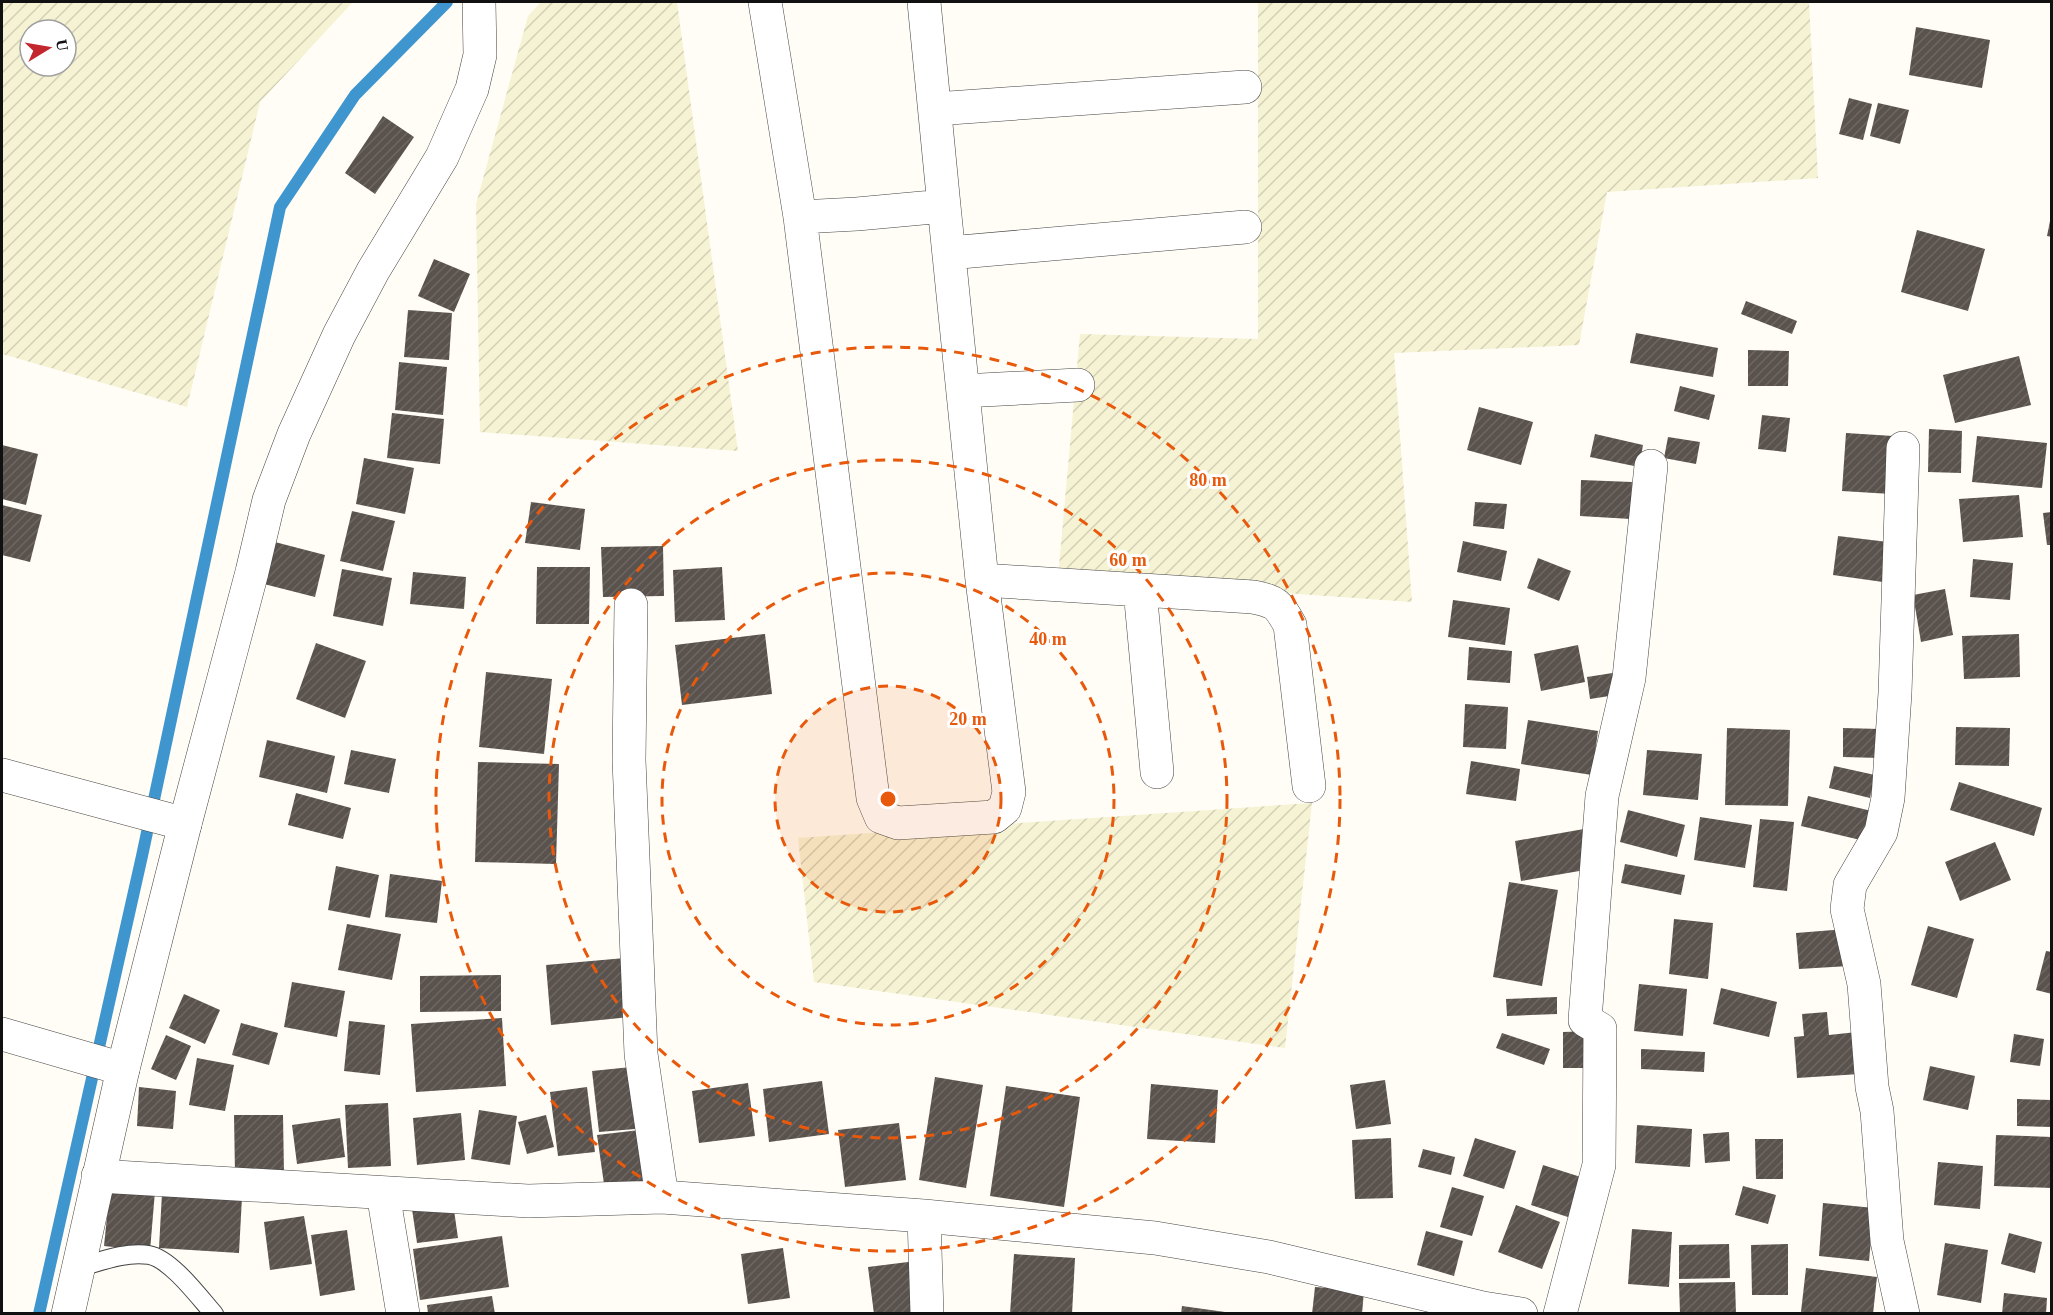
<svg xmlns="http://www.w3.org/2000/svg" width="2053" height="1315" viewBox="0 0 2053 1315" font-family="Georgia,serif">
  <style>
    .farmland { fill: url(#farmland-furrows); fill-rule: evenodd }
    .lines { fill: none; stroke-linecap: round; stroke-linejoin: round }
    .stream { stroke: #3f96cf; stroke-width: 12 }
    .building { fill: url(#building-hatch) }
    .service-casing { stroke: #444; stroke-width: 20 }
    .minor-casing { stroke: #444; stroke-width: 34 }
    .tertiary-casing { stroke: #444; stroke-width: 34 }
    .service { stroke: #fff; stroke-width: 18 }
    .minor { stroke: #fff; stroke-width: 33 }
    .tertiary { stroke: #fff; stroke-width: 33 }
    .ring { fill: none; stroke: #e8590c; stroke-width: 3; stroke-dasharray: 10 8 }
    .centre { fill: #e8590c; stroke: #fff; stroke-width: 3 }
    .ring-label { font-size: 18px; text-anchor: middle; font-weight: bold; fill: #e8590c; stroke: #fff; stroke-width: 6; stroke-linejoin: round; paint-order: stroke }
  </style>
  <defs>
    <pattern id="farmland-furrows" width="10" height="10" patternUnits="userSpaceOnUse" patternTransform="scale(1.5)"><rect width="10" height="10" fill="#f6f3d4"/><path d="M-1 1l2-2M0 10L10 0M9 11l2-2" fill="none" stroke="#d2cfb5"/></pattern>
    <pattern id="building-hatch" width="6" height="6" patternUnits="userSpaceOnUse" patternTransform="scale(1.5)"><rect width="6" height="6" fill="#5a524d"/><path d="M-1 1l2-2M0 6l6-6M5 7l2-2" fill="none" stroke="#6d6662"/></pattern>
  </defs>
  <rect width="100%" height="100%" fill="#fffdf5"/>
  <!-- farmland -->
  <path class="farmland" d="M2,2H353L260,102L187,407L2,354ZM30,30H66V66H30Z
    M541,2H677L738,451L480,432L476,204L528,16Z
    M1258,2H1809L1818,178L1607,192L1579,345L1394,353L1412,602L1058,577L1080,334L1258,339Z
    M1312,803L1285,1048L814,982L798,838Z"/>
  <g class="lines">
    <!-- stream -->
    <path class="stream" d="M39,1314L142,856L280,207L355,95L447,2"/>
  </g>
  <!-- building -->
  <path class="building" d="M1916,27L1990,40L1982,88L1909,75Z
    M1849,98L1872,104L1863,140L1839,134Z
    M1878,103L1909,110L1900,144L1870,136Z
    M383,116L414,137L375,194L345,173Z
    M2050,221H2052V237L2047,236Z
    M1917,230L1985,249L1968,311L1901,292Z
    M434,259L470,274L454,312L418,296Z
    M1746,301L1797,321L1792,334L1741,314Z
    M408,310L452,313L449,360L404,357Z
    M1636,333L1718,348L1713,377L1630,363Z
    M1748,350L1789,351L1788,386H1748Z
    M2019,356L2031,405L1955,423L1943,375Z
    M399,362L447,367L443,415L395,410Z
    M1680,386L1715,395L1709,420L1674,411Z
    M1479,407L1533,422L1521,465L1467,450Z
    M392,413L444,419L440,464L387,458Z
    M1762,415L1790,418L1786,452L1758,449Z
    M1929,429L1962,431L1961,473L1928,472Z
    M1846,433L1893,436L1891,494L1842,491Z
    M1595,434L1643,445L1639,467L1590,457Z
    M1977,436L2047,443L2042,488L1972,482Z
    M1668,437L1700,442L1696,464L1664,458Z
    M2,445L38,454L26,505L2,499Z
    M364,458L414,468L405,514L356,504Z
    M1581,480L1632,482L1631,519L1580,516Z
    M2019,495L2023,537L1963,542L1959,499Z
    M531,502L585,509L580,550L525,543Z
    M1475,502L1507,504L1504,529L1473,526Z
    M2,505L42,515L30,562L2,555Z
    M352,511L395,521L383,571L340,561Z
    M2052,512V545H2047L2043,513Z
    M1838,536L1888,542L1883,582L1833,575Z
    M271,541L325,555L315,597L260,583Z
    M1463,541L1507,551L1501,581L1457,572Z
    M663,546L664,596L603,597L601,547Z
    M1538,558L1571,571L1559,601L1527,588Z
    M1973,559L2013,563L2010,600L1970,597Z
    M537,567H590L589,624H536Z
    M722,567L725,620L675,622L673,570Z
    M342,569L392,578L383,626L333,616Z
    M413,572L466,577L464,609L410,604Z
    M1945,589L1953,635L1921,642L1913,595Z
    M1453,600L1510,608L1505,645L1448,637Z
    M765,634L772,694L682,705L675,645Z
    M2019,634L2020,677L1964,679L1962,636Z
    M316,643L366,661L345,718L296,699Z
    M1578,645L1585,682L1541,691L1534,654Z
    M1469,647L1512,651L1510,683L1467,680Z
    M486,672L552,679L544,754L479,747Z
    M1619,672L1622,694L1590,699L1587,677Z
    M1465,704L1508,707L1506,749L1463,747Z
    M1528,720L1598,731L1592,775L1521,764Z
    M1956,727L2010,728L2009,766L1955,765Z
    M1727,728L1790,730L1788,806L1725,805Z
    M1843,728L1880,729V758L1843,757Z
    M267,740L335,756L327,793L259,777Z
    M351,750L396,759L389,793L344,784Z
    M1647,750L1702,754L1698,800L1643,795Z
    M1471,761L1520,769L1516,801L1466,794Z
    M478,762L559,764L556,864L475,862Z
    M1834,766L1875,775L1870,798L1829,788Z
    M1959,782L2042,808L2034,836L1950,810Z
    M296,793L351,808L343,839L288,825Z
    M1808,796L1876,812L1869,842L1801,826Z
    M1628,810L1685,825L1677,857L1620,842Z
    M1700,817L1752,825L1745,868L1694,860Z
    M1760,819L1794,822L1787,891L1753,887Z
    M1584,829L1591,869L1521,881L1515,841Z
    M1995,842L2011,880L1960,901L1945,862Z
    M1625,864L1685,875L1681,895L1621,883Z
    M336,866L379,875L370,918L328,910Z
    M390,874L442,881L437,923L385,917Z
    M1509,882L1558,890L1542,986L1493,977Z
    M1674,919L1713,923L1708,979L1669,974Z
    M347,924L401,934L392,980L338,970Z
    M1928,926L1974,939L1957,998L1911,985Z
    M1846,929L1849,966L1799,969L1796,933Z
    M2046,951L2052,952V994L2036,990Z
    M625,958L630,1017L551,1025L546,965Z
    M501,975V1011L420,1012V976Z
    M292,982L345,991L337,1037L284,1027Z
    M1639,984L1687,989L1683,1036L1634,1031Z
    M1721,988L1777,1002L1769,1037L1713,1024Z
    M184,994L220,1010L205,1044L169,1028Z
    M1557,997V1014L1507,1016L1506,999Z
    M1827,1012L1829,1035L1857,1032L1860,1074L1797,1078L1794,1037L1804,1036L1802,1014Z
    M502,1018L506,1086L416,1092L411,1024Z
    M349,1021L385,1025L380,1075L344,1071Z
    M241,1023L278,1033L269,1065L232,1055Z
    M1592,1031L1593,1068H1563V1032Z
    M1502,1033L1550,1049L1544,1065L1496,1048Z
    M2014,1034L2044,1039L2040,1066L2010,1062Z
    M166,1035L191,1046L176,1080L151,1069Z
    M1641,1049L1705,1052L1704,1072L1641,1069Z
    M197,1058L234,1065L225,1111L189,1105Z
    M641,1066L647,1128L599,1132L592,1071Z
    M1930,1066L1975,1076L1968,1110L1923,1100Z
    M935,1077L983,1085L966,1188L919,1180Z
    M1385,1080L1391,1124L1356,1129L1350,1085Z
    M822,1081L829,1134L769,1142L763,1089Z
    M748,1083L755,1136L699,1143L692,1091Z
    M1151,1084L1218,1090L1215,1143L1147,1139Z
    M1006,1086L1080,1097L1064,1207L990,1196Z
    M139,1087L176,1091L173,1129L137,1126Z
    M587,1087L595,1152L558,1156L550,1092Z
    M2017,1099L2052,1100V1127L2017,1126Z
    M388,1103L391,1166L348,1168L345,1105Z
    M479,1110L517,1116L510,1165L471,1159Z
    M461,1113L465,1160L417,1165L413,1118Z
    M234,1115H283L284,1174H235Z
    M546,1115L554,1147L527,1154L518,1122Z
    M340,1118L345,1157L297,1164L292,1125Z
    M899,1123L906,1180L845,1187L838,1130Z
    M1637,1125L1692,1129L1690,1167L1635,1163Z
    M648,1129L657,1191L606,1198L597,1135Z
    M1729,1132L1730,1161L1705,1163L1703,1134Z
    M1996,1135L2052,1137V1188L1994,1186Z
    M1391,1138L1393,1198L1355,1199L1352,1140Z
    M1475,1138L1516,1151L1504,1189L1463,1176Z
    M1755,1139H1783V1179H1756Z
    M1423,1149L1455,1157L1451,1175L1418,1167Z
    M1938,1162L1983,1166L1980,1209L1934,1205Z
    M1543,1165L1587,1179L1574,1219L1531,1205Z
    M1743,1186L1776,1195L1768,1224L1735,1215Z
    M110,1187L155,1191L150,1251L104,1246Z
    M1452,1187L1484,1196L1472,1236L1440,1227Z
    M162,1193L242,1197L239,1253L159,1248Z
    M453,1203L458,1238L417,1243L412,1209Z
    M1823,1203L1874,1208L1869,1261L1819,1256Z
    M1516,1205L1560,1222L1542,1269L1498,1252Z
    M304,1216L312,1264L270,1270L264,1222Z
    M1632,1229L1672,1232L1669,1287L1628,1284Z
    M347,1230L355,1290L320,1296L311,1235Z
    M1426,1231L1463,1241L1454,1276L1417,1265Z
    M2009,1233L2042,1242L2035,1273L2001,1264Z
    M502,1236L509,1287L420,1300L413,1249Z
    M1945,1243L1988,1250L1981,1303L1937,1295Z
    M1729,1244L1730,1278L1679,1279V1245Z
    M1788,1244V1295H1752L1751,1245Z
    M783,1248L790,1298L748,1304L741,1254Z
    M1014,1254L1075,1258L1072,1314H1010Z
    M916,1261L922,1314H874L868,1267Z
    M1806,1268L1877,1277L1873,1314L1801,1312Z
    M1735,1282L1736,1314H1680L1679,1283Z
    M1315,1287L1364,1291L1362,1314H1312Z
    M2004,1293L2047,1298L2046,1314H2002Z
    M492,1296L495,1314H428L427,1305Z
    M1182,1306L1225,1312V1314H1181Z"/>
  <g class="lines">
    <defs>
      <path id="service" d="M77,1268C99,1262 126,1251 149,1255C171,1259 199,1297 214,1314"/>
      <path id="minor" d="M765,2L800,217L857,214L944,206L982,580L1009,792L1005,808L994,817L898,823L881,817L873,798L800,217
        M924,2L944,206
        M935,109L1245,87
        M949,253L1245,227
        M963,391L1078,385
        M982,580L1253,597C1277,602 1278,604 1290,625L1309,786
        M1140,590L1157,772
        M631,605L629,760L641,1054L662,1197
        M2,775L185,824
        M2,1034L123,1069
        M98,1176L528,1201L662,1197L924,1216L1155,1238L1269,1257L1483,1308L1521,1314
        M383,1193L403,1314
        M924,1216L927,1314
        M1560,1314L1599,1165L1600,1029L1585,1020L1602,796L1629,678L1651,466
        M1903,1314L1887,1241L1877,1111L1872,1087L1864,984L1847,909L1850,885L1881,832L1888,798L1895,693L1903,448"/>
      <path id="tertiary" d="M68,1314L123,1069L185,824L252,572L269,500L294,434L339,335L373,271L442,157L472,89L480,55L479,2"/>
    </defs>
    <!-- service casing -->
    <use href="#service" class="service-casing"/>
    <!-- minor casing -->
    <use href="#minor" class="minor-casing"/>
    <!-- tertiary casing -->
    <use href="#tertiary" class="tertiary-casing"/>
    <!-- service -->
    <use href="#service" class="service"/>
    <!-- minor -->
    <use href="#minor" class="minor"/>
    <!-- tertiary -->
    <use href="#tertiary" class="tertiary"/>
  </g>
  <!-- distance rings -->
  <circle cx="888" cy="799" r="113" fill="#e8590c" fill-opacity=".12"/>
  <g class="ring">
    <circle cx="888" cy="799" r="113"/>
    <circle cx="888" cy="799" r="226"/>
    <circle cx="888" cy="799" r="339"/>
    <circle cx="888" cy="799" r="452"/>
  </g>
  <circle cx="888" cy="799" r="9" class="centre"/>
  <g class="ring-label">
    <text x="1208" y="486">80 m</text>
    <text x="1128" y="566">60 m</text>
    <text x="1048" y="645">40 m</text>
    <text x="968" y="725">20 m</text>
  </g>
  <!-- border -->
  <rect width="2053" height="1315" fill="none" stroke="#111111" stroke-width="6"/>
  <!-- north arrow -->
  <g transform="translate(48 48) rotate(79)"><circle r="28" fill="#ffffff" stroke="#a0a0a0" stroke-width="1.5"/>
  <path d="M0-4.5L10 22L0 15L-10 22Z" fill="#c4262e"/>
  <text y="-9" font-size="16" font-weight="bold" text-anchor="middle" fill="#111111">U</text>
  </g>
</svg>
